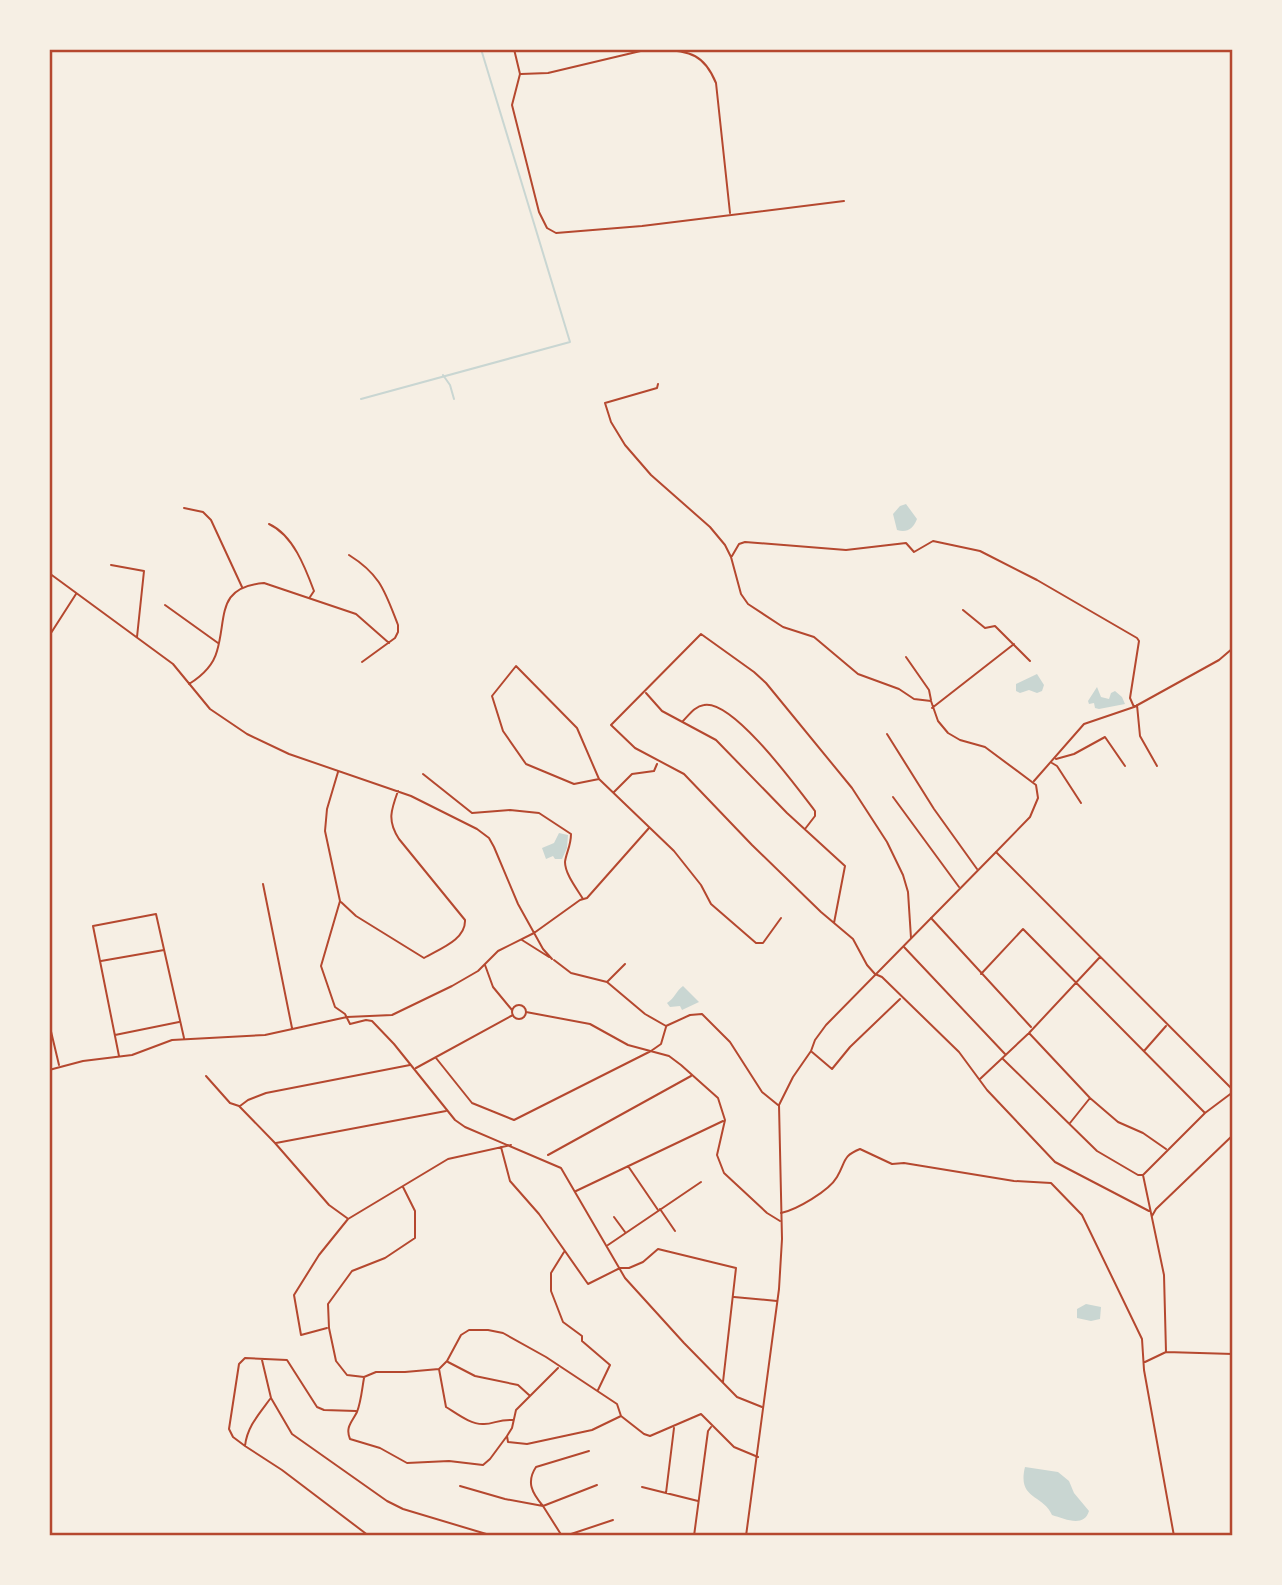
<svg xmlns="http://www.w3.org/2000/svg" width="1282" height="1585" viewBox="0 0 1282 1585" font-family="Lato,sans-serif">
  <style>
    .water { fill: #c9d6d2 }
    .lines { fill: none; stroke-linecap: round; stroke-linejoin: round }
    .stream { stroke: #c9d6d2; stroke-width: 2 }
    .minor { stroke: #b5482f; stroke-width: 2 }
    .tertiary { stroke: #b5482f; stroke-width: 2 }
    .neatline { fill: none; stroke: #b5482f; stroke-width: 2.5 }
  </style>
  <rect width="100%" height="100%" fill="#f6efe4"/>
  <!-- water -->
  <path class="water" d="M906,504L917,519C913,529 907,533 897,530L893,514L900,506Z
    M1037,674L1044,685L1042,691L1037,693L1029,690L1020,693L1016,691V684Z
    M1097,687L1101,697L1109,699L1111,693L1115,691L1122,697L1125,704L1099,709L1095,708L1094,703L1089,704L1088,701Z
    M559,833L568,835L567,848L562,859H555L553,856L546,859L542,848L554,843Z
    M683,986L699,1002L682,1010L680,1006L670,1007L667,1003C675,998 676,991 683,986Z
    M1086,1304L1101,1307L1100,1319L1091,1321L1077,1318V1309Z
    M1025,1467L1058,1472L1069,1481L1074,1493L1089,1511C1084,1528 1065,1519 1052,1515C1043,1494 1017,1500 1025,1467Z"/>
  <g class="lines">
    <!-- stream -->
    <path class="stream" d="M443,375L450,385L454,399
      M361,399L570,342L481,49"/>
    <!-- minor -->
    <path class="minor" d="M514,49L520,74L512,105L539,212L547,228L556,233L642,226L844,201
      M661,49C691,52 704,54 716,83L730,213
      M521,74L548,73L649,49
      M658,384L657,388L605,403L611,422L625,445L651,475L710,527L725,545L731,557L741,594L748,604L783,627L814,637L858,674L899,689L914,699L931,701L938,721L948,733L960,740L985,747L1036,785L1038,798L1030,817L996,852L1233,1090
      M184,508L203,512L211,520L242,587
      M269,524C293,535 305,567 314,591L310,597
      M349,555C381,575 385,592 398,625V632L395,638L362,662
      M732,556L739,544L745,542L846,550L906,543L914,552L933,541L980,551L1037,580L1137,638L1139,641L1130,698L1134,707
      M111,565L144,571L137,637
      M49,573L173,664L210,709L247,734L289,754L411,796L477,829L489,838L494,847L518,904L543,949L552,959
      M165,605L218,643
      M963,610L985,628L995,626L1030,661
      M51,633L76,594
      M906,657L929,690L931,700
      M189,684C202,676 213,666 217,651C227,617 216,587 264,583L356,614L389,643
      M646,693L662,711L716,740L787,813L845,866L834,923
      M1137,705L1140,736L1157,766
      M932,708L1014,644
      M683,721C689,715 695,706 704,705C733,699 798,789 815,811V816L805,829
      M887,734L934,809L977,869
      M1056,759L1074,754L1105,737L1125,766
      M1052,763L1057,766L1081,803
      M338,772L327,809L325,831L340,901L321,966L335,1007L345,1014L350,1024L366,1020L372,1021L394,1044L455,1120L465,1127L561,1168L625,1278L684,1343L737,1397L762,1407
      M423,774L472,813L510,810L539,813L571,834C571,846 566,853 565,862C565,874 577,889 583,899
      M599,779L574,784L526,764L503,731L492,696L516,666L577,728L599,779L674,851L701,885L711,904L756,943H763L781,918
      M1034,781L1084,724L1134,707L1219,660L1233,648
      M614,792L632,774L654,771L657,764
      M893,797L959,887
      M263,884L292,1028
      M341,902L356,916L424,958C439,949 466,940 465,920L399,839C387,821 391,810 398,791
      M931,918L1031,1027
      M911,938L908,892L903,875L887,842L852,788L766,683L754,672L701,634L611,725L635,748L684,774L752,845L821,912L853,939L867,965L875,974L882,977L959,1052L987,1090L1055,1162L1149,1211
      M522,940L549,957
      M904,947L1005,1054
      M554,960L571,973L607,982L645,1014L666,1026L690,1015L702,1014L730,1042L762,1092L778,1105
      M101,961L164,950
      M485,965L493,987L512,1010
      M981,974L1023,929L1205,1113
      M607,982L625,964
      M512 1012a7 7 0 1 1 14 0a7 7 0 1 1-14 0Z
      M526,1012L590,1024L628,1045L669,1056L681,1065L718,1098L725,1120L717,1155L724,1173L767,1213L780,1221
      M49,1023L59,1065
      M1029,1033L1090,1098L1118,1122L1143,1133L1166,1149
      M115,1035L179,1022
      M1144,1051L1166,1026
      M812,1052L832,1069L850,1047L900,999
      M119,1056L93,926L156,914L184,1038
      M436,1058L472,1103L514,1120L651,1051L661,1044L666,1027
      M1003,1059L1097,1151L1138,1175H1142
      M416,1068L513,1015
      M49,1070L83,1061L132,1055L172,1040L265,1035L347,1017L392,1015L452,986L478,971L498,951L534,933L580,900L587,898L649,828
      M206,1076L230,1103L239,1106L275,1143L329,1205L347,1218
      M980,1079L1029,1033L1100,957
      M240,1106L248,1100L266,1093L410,1065
      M1070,1123L1090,1098
      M276,1143L446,1111
      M501,1147L510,1181L539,1214L588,1284L620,1268H629L643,1262L658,1249L736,1268L723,1382
      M548,1155L691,1076
      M628,1166L658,1210
      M403,1187L415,1211V1238L385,1258L352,1271L328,1304L329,1328L336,1361L347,1375L364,1377L376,1372H405L439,1369L447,1361L461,1335L469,1330H488L503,1333L546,1357L617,1404L621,1416
      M576,1191L723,1121
      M660,1209L675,1231
      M781,1213C796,1210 829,1191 837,1177C846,1162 842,1156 860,1149L892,1164L904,1163L1014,1181L1051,1183L1082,1215L1142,1339L1144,1370L1174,1536
      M1152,1216L1156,1209L1233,1135
      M614,1217L625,1232
      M608,1245L701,1182
      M564,1252L551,1273V1291L563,1322L582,1336V1341L610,1365L598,1390
      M734,1297L777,1301
      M327,1328L301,1335L294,1295L319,1255L348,1219L448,1159L511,1145
      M1166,1352L1164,1275L1143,1175L1205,1113L1233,1092
      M262,1360L271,1398L292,1434L387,1501L403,1509L493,1536
      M448,1362L475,1376L518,1385L529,1395
      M1145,1362L1166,1352L1233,1354
      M439,1369L446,1407C456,1413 471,1425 484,1424C494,1424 499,1419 513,1420
      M364,1378C362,1389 361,1402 357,1412C352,1422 345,1427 350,1439L380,1448L407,1463L449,1461L483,1465L490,1459L507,1436L508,1442L527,1444L592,1430L621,1416L644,1434L650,1436L701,1414L734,1447L758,1457
      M270,1399C259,1414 247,1427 245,1446L282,1470L369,1536
      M507,1436L512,1428L516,1410L558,1368
      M245,1446L233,1437L229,1429L239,1364L245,1358L287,1360L317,1407L324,1410L356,1411
      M589,1451L536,1467C526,1482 532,1493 543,1506L597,1485
      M460,1486L505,1499L543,1506L562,1536
      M642,1487L698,1501
      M666,1493L674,1428
      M565,1536L613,1520
      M694,1536L708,1431L711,1427"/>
    <!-- tertiary -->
    <path class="tertiary" d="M746,1536L779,1289L782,1239L779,1105L793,1077L811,1051L815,1040L826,1025L996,852"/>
  </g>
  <!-- border -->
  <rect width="1282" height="1585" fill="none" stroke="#f6efe4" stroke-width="102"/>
  <rect x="51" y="51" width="1180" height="1483" class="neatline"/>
</svg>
